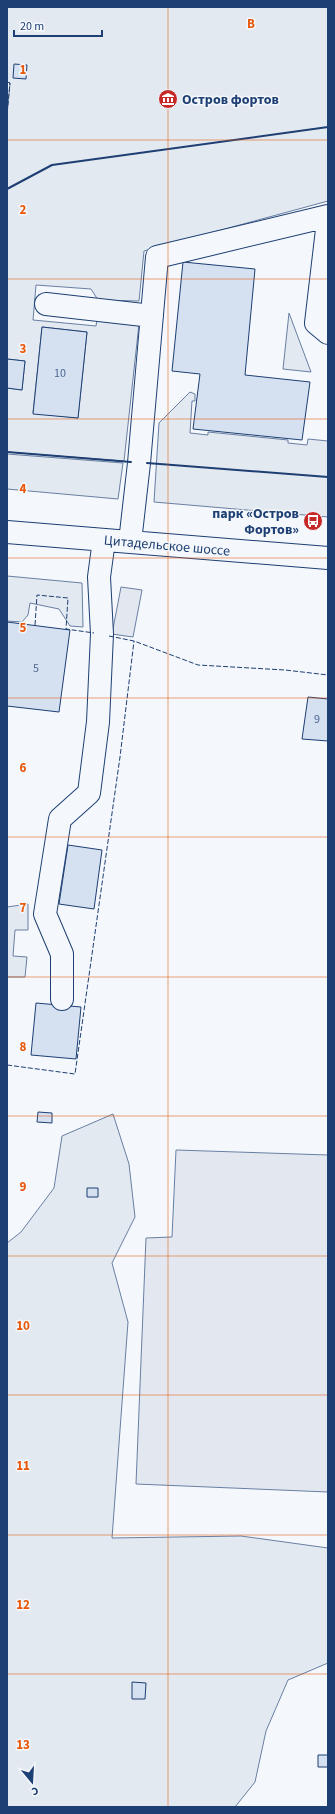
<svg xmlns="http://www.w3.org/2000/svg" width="335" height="1814" viewBox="0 0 335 1814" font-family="'Source Sans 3',sans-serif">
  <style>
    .green { fill: #e3e9f0; stroke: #687fa3; fill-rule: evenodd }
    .parking { fill: #e3e8f0; stroke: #687fa3 }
    .building { fill: #d5e0f0; stroke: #1d3f73 }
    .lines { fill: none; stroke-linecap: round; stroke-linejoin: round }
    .minor-casing { stroke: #1d3f73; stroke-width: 24 }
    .minor { stroke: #f4f7fb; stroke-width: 22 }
    .fence { stroke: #1d3f73; stroke-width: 1; stroke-dasharray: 5 2; stroke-linecap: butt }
    .wall { stroke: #1d3f73; stroke-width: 2 }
    .grid { fill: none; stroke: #e8590c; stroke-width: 1; stroke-opacity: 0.55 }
    .labels { text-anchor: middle; stroke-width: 3; stroke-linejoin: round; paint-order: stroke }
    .number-label { font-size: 12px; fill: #4b6792 }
    .poi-label { font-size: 14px; font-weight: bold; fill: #1d3f73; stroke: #f4f7fb; text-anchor: start }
    .street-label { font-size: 14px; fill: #1d3f73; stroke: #f4f7fb }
    .grid-label { font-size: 13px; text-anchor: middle; font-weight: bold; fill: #e8590c; stroke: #f4f7fb; stroke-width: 3; stroke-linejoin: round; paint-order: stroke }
  </style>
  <rect width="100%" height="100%" fill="#f4f7fb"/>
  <!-- green -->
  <path class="green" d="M7,7H328V201L144,251L139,301L98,300L91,289L36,285L33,320L96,326L97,320L139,324L124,461L7,452V388L22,390L25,361L7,359V115L10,83L7,82ZM42,327L87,332L78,418L33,413Z
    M289,313L311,372L283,369Z
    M190,392L195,394V401H192L190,433L208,435V432L288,440V443L307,445L308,439L328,441V517L154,502L159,423Z
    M7,454L123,463L118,499L7,489Z
    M7,576L82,583L83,627L70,626L59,609L30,603L28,615L22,622L7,621Z
    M28,904V930H15L13,956L27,957L25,977H7V907Z
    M113,1114L129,1164L135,1217L112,1263L128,1322L112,1538L241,1536L328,1548V1663L288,1680L266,1731L255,1782L235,1807H7V1243L21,1232L54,1188L62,1136Z"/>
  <!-- parking -->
  <path class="parking" d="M121,587L142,590L133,637L112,634Z
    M176,1150L328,1155V1492L136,1484L146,1238L172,1237Z"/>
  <!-- building -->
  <path class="building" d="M14,64L27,65L26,79L13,78Z
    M183,262L255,269L245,375L310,382L302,440L193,429L200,374L172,371Z
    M42,327L87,332L78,418L33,414Z
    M7,359L25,361L22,390L7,388Z
    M7,622L70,630L59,712L7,706Z
    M308,697L328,699V741L302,739Z
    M68,845L102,850L94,909L59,904Z
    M36,1003L81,1007L76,1059L31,1055Z
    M38,1112L52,1113V1123L37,1122Z
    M87,1188H98V1197H87Z
    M132,1682L146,1683L145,1699H132Z
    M318,1755H328V1767H318Z"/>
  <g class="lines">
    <defs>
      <path id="minor" d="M328,221L316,323L328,333
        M46,304L152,316
        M7,532L328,558
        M130,542L139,463L157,257L328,216
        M62,999V954L45,914L60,819L89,793L98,722L102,634L99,577L104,540"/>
    </defs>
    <!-- minor casing -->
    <use href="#minor" class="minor-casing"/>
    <!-- minor -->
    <use href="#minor" class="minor"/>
    <!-- fence -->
    <path class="fence" d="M7,82L10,83L7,114
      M35,625L37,595L68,598L66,629L94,633
      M109,636L134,641L198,665L285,670L328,675
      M7,1065L75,1074L120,757L134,641"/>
    <!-- wall -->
    <path class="wall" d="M7,189L52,165L328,127
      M7,452L131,462
      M147,463L328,477"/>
  </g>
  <!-- grid -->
  <path class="grid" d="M168,7V1807M7,140H328M7,279H328M7,419H328M7,558H328M7,698H328M7,837H328M7,977H328M7,1116H328M7,1256H328M7,1395H328M7,1535H328M7,1674H328"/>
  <!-- icons -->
  <defs>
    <symbol id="museum-disc" viewBox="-11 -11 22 22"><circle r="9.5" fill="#c62828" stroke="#f4f7fb"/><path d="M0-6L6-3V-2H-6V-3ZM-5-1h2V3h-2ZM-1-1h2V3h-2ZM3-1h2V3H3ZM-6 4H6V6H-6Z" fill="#fff"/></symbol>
    <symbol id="bus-disc" viewBox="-11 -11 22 22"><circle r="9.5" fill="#c62828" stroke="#f4f7fb"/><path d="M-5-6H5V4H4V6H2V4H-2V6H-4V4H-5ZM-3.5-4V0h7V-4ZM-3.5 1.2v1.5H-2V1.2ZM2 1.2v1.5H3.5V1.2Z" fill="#fff"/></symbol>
  </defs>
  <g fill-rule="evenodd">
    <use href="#museum-disc" x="157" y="88" width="22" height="22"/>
    <use href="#bus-disc" x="302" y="510" width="22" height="22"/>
  </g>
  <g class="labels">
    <!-- number labels -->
    <g class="number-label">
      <text x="60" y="377">10</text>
      <text x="36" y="672">5</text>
      <text x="317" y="723">9</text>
    </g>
    <!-- poi labels -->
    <g class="poi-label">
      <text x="182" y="104">Остров фортов</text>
      <text x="299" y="518" text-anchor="end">парк «Остров<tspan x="299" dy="16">Фортов»</tspan></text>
    </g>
    <!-- street labels -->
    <g class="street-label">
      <text transform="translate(167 545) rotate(5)" y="5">Цитадельское шоссе</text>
    </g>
  </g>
  <g class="grid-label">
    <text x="251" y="28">B</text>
    <text x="23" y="74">1</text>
    <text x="23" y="214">2</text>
    <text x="23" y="353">3</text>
    <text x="23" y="493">4</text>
    <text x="23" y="632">5</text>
    <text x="23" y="772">6</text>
    <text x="23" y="912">7</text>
    <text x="23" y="1051">8</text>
    <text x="23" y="1191">9</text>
    <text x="23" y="1330">10</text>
    <text x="23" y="1470">11</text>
    <text x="23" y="1609">12</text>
    <text x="23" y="1749">13</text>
  </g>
  <!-- border -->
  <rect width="335" height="1814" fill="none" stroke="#1d3f73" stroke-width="16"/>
  <!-- north arrow -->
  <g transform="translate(32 1782) rotate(162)" stroke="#f4f7fb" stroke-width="3" paint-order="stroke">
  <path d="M0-3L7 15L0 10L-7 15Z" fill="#1d3f73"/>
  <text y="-6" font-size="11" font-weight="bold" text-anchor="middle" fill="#1d3f73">С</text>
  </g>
  <!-- scale -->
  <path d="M14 30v6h88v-6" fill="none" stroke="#1d3f73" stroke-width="2"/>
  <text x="20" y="30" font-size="12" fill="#1d3f73" stroke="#f4f7fb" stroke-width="3" paint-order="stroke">20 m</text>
</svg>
